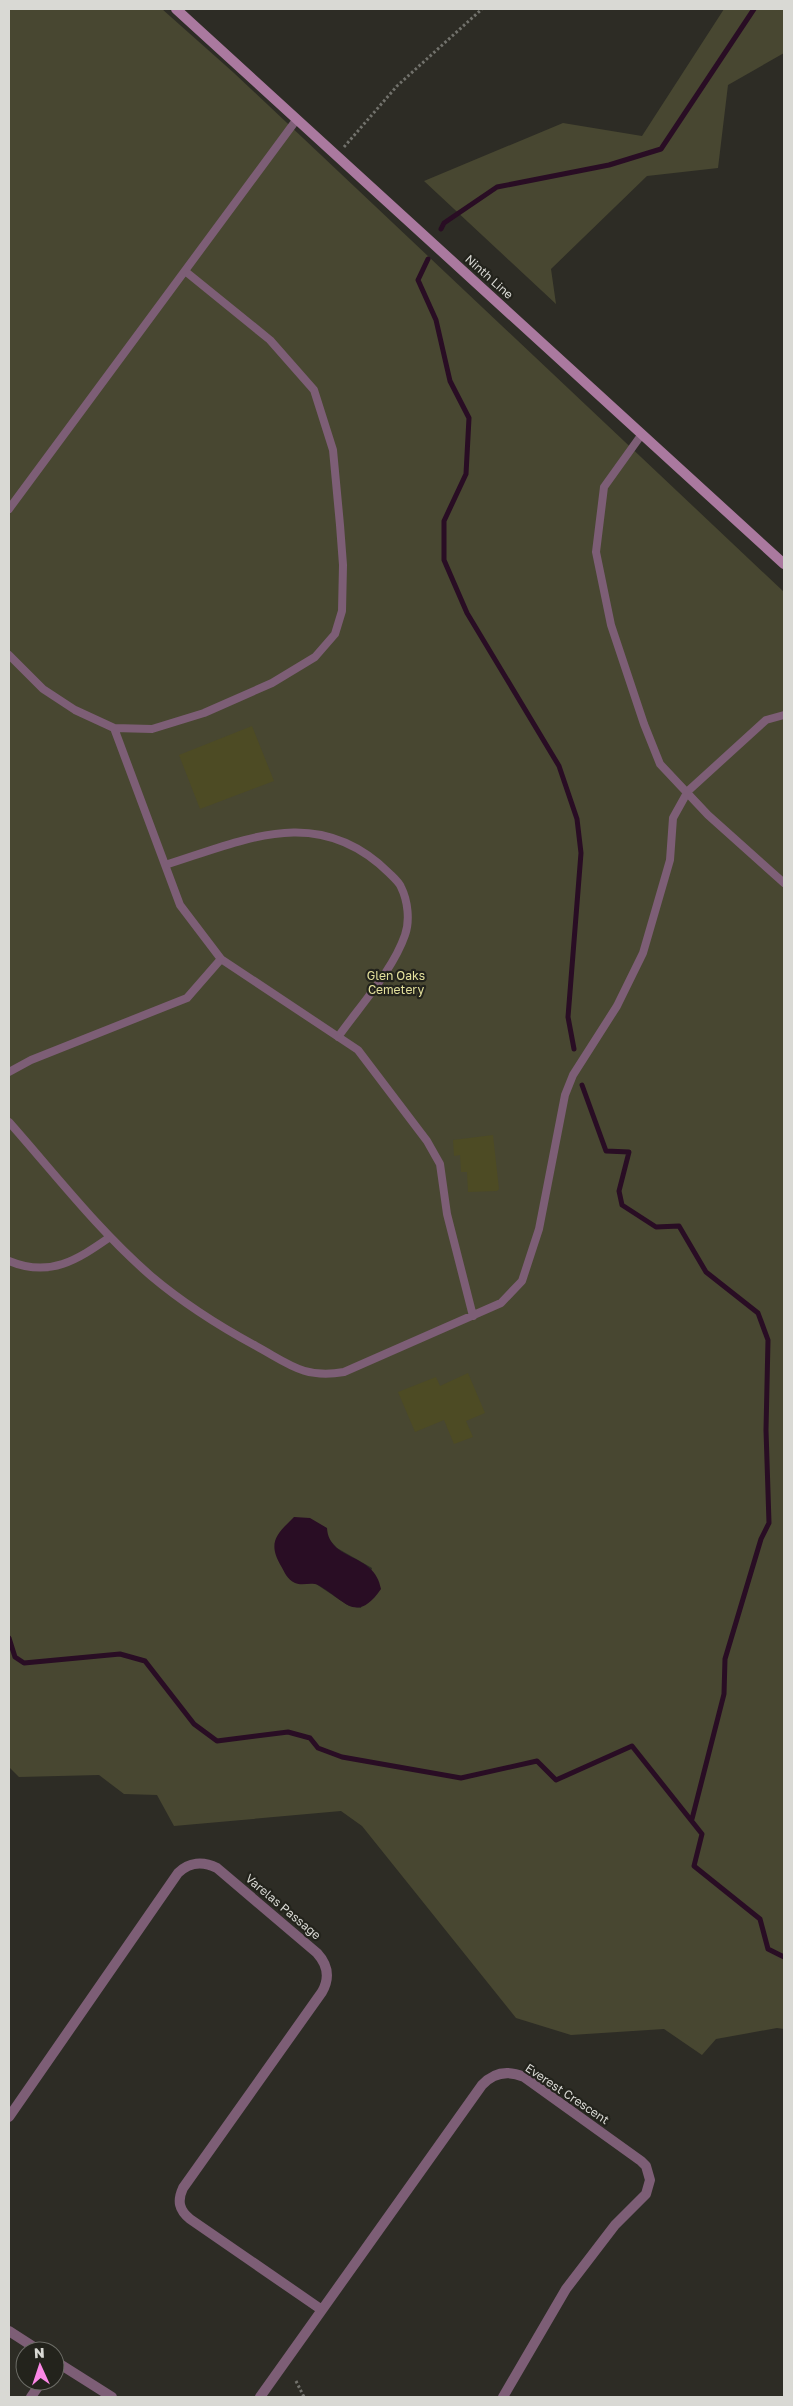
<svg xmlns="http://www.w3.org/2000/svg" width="793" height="2406" viewBox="0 0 793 2406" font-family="'Golos Text',sans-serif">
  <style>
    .green { fill: #484731; fill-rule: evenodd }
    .water { fill: #290d24 }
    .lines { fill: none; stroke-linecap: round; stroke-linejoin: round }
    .stream { stroke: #290d24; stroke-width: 5 }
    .building { fill: #4d4b24 }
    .path { stroke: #72726c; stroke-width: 3; stroke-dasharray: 2.5 2.5; stroke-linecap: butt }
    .service { stroke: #7d5e76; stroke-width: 8 }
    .minor { stroke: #7d5e76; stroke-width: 10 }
    .tertiary { stroke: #7d5e76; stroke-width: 10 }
    .secondary { stroke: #aa799f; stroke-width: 10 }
    .labels { text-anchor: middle; stroke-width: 4.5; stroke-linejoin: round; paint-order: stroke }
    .street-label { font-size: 12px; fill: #d9d9d4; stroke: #23231c }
    .park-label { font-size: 12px; fill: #e4e19c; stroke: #23231c }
  </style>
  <rect width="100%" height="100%" fill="#2d2c25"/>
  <!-- green -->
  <path class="green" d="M9,9H162L234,73L784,592V2029L777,2028L716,2039L702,2055L664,2029L571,2035L516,2018L362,1826L341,1811L174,1826L157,1795L124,1794L99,1775L19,1777L9,1767ZM328,1538L337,1548L372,1568L361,1608L349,1606L316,1584Z
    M724,9H784V53L728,85L718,168L647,176L551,269L556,304L424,181L563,123L642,136Z"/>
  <!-- water -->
  <path class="water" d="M294,1517L310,1518L327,1528C329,1562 375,1552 381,1589C356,1625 345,1600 318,1585C311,1582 302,1586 295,1583C287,1579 285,1573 281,1566C267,1542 277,1534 294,1517Z"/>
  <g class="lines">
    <!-- stream -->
    <path class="stream" d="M441,229L444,223L497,187L609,165L661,149L754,9
      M428,259L418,280L436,320L450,381L469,418L466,474L444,521V560L467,613L559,766L577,819L581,853L568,1017L574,1049
      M582,1085L606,1151L629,1152L619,1191L622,1205L656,1227L679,1226L706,1272L758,1313L768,1340L766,1430L769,1523L761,1539L725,1659L724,1694L692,1819
      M9,1638L15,1657L24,1663L120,1654L145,1661L194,1724L217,1741L288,1732L310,1738L318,1748L342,1757L461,1778L537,1761L556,1780L632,1746L702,1834L694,1866L760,1919L768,1949L784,1957"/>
  </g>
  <!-- building -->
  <path class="building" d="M252,726L274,781L200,809L179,755Z
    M493,1135L499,1189L497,1191L468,1192L467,1172H461L460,1155L454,1156L453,1140Z
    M468,1373L485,1413L466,1421L473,1437L454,1444L444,1420L415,1432L398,1392L436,1377L440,1386Z"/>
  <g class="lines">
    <!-- path -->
    <path class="path" d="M344,147L397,86L482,9
      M296,2381L304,2397"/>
    <!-- service -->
    <path class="service" d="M642,434L604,487L596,552L611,625L644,724L660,764L708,815L784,883
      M9,509L297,119
      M9,655L43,689L75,710L114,728L152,729L204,713L272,683L315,657L335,634L342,611L343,565L340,525L333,450L314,390L270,340L185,271
      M114,728L180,905L221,959L358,1050L427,1141L440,1164L447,1214L473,1316
      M165,865C245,840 318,803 389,873C393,877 399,882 401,887C408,901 410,921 405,935C393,970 360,1006 338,1037
      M9,1072L31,1060L187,998L221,959
      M9,1122C55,1174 98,1230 151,1276C183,1303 219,1326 256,1346C289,1364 304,1379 344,1372L501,1303L522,1281L539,1229L565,1095L573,1075L617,1006L643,953L670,860L673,818L688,791L766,720L784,715
      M9,1261C50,1278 77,1260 110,1237"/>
    <!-- minor -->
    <path class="minor" d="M9,2117L178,1873C189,1862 203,1861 217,1868L317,1953C328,1965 330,1978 322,1992L183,2188C177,2201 179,2210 190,2219L322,2310
      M31,2397L42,2381
      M260,2397L482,2085C494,2072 508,2070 524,2077L641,2161L646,2166L650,2180L646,2194L615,2225L566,2289L503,2397"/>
    <!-- tertiary -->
    <path class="tertiary" d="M9,2331L40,2351
      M55,2361L112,2397"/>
    <!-- secondary -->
    <path class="secondary" d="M176,9L784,564"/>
  </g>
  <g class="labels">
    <!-- street labels -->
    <g class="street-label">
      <text transform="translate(489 277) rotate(42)" y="4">Ninth Line</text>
      <text transform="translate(283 1907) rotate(40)" y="4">Varelas Passage</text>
      <text transform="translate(567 2094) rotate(34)" y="4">Everest Crescent</text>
    </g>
    <!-- park labels -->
    <g class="park-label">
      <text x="396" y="980">Glen Oaks<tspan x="396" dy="14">Cemetery</tspan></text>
    </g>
  </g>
  <!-- border -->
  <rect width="793" height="2406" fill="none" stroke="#d9d9d4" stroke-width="20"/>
  <!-- north arrow -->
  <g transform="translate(40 2366) rotate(357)"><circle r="24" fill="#23231c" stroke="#6c6c66"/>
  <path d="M0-4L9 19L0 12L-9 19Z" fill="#fb87e6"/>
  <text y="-8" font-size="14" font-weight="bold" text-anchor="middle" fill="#d9d9d4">N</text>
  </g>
</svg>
